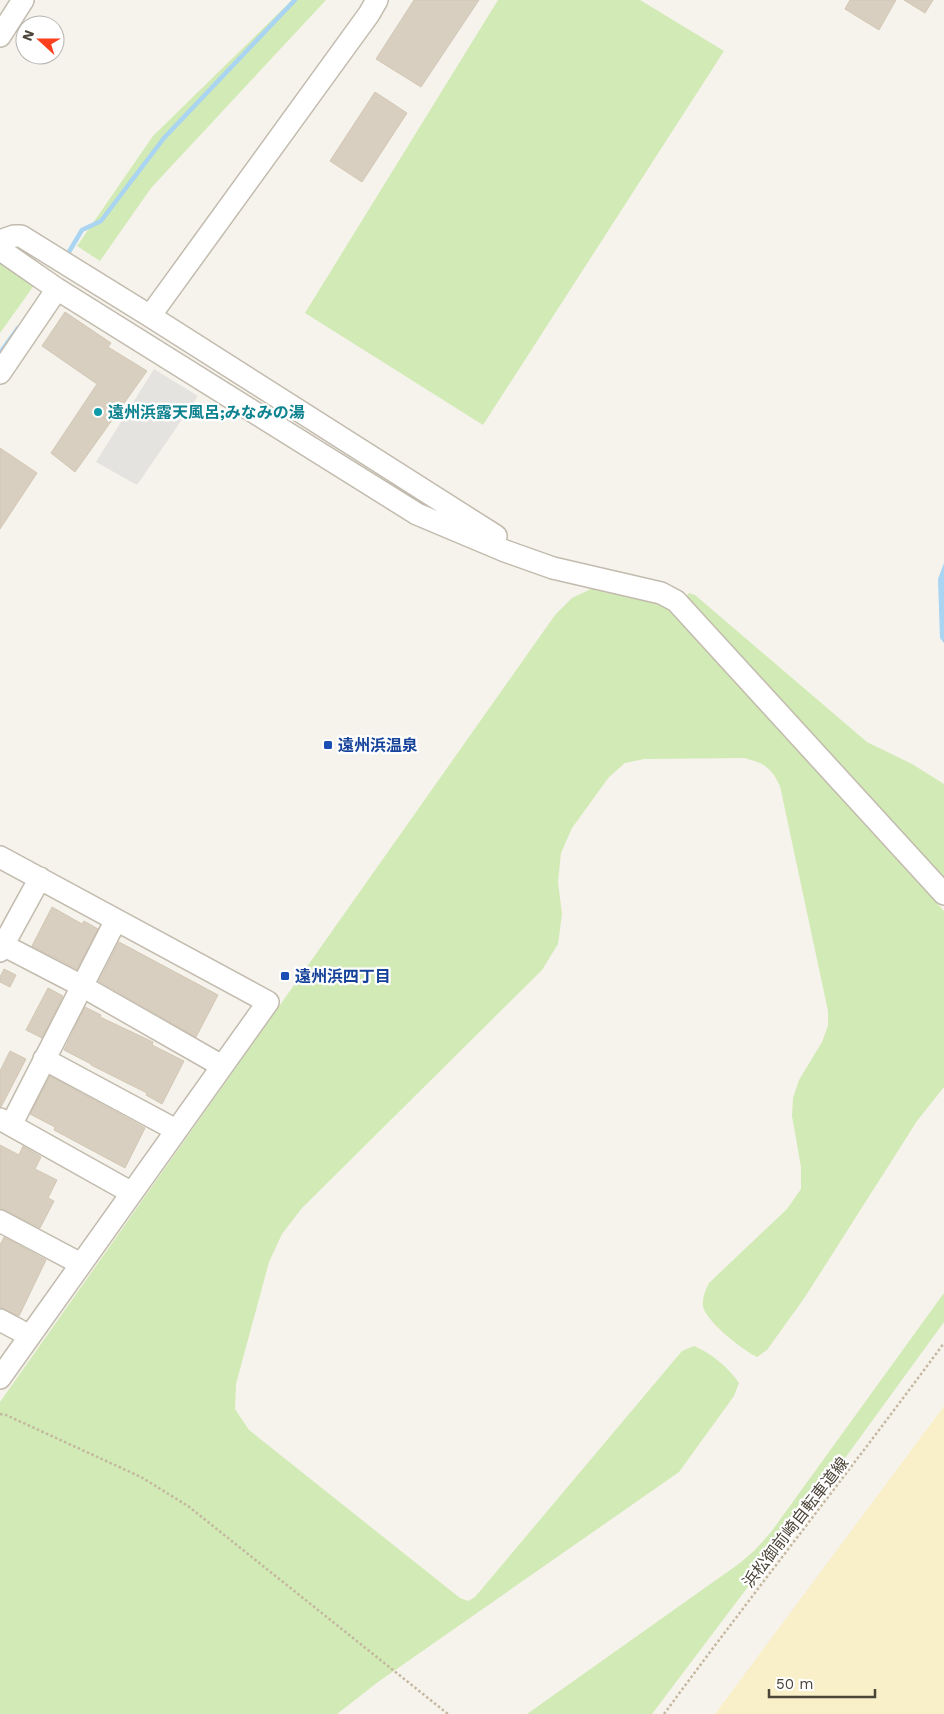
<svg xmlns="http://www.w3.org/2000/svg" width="944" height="1714" viewBox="0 0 944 1714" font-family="'Work Sans','Noto Sans JP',sans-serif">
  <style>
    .green { fill: #d2eab5 }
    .sand { fill: #f9efc9 }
    .parking { fill: #e5e3e0 }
    .water { fill: #a9d4f2 }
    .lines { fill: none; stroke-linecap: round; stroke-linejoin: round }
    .stream { stroke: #a9d4f2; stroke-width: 4.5 }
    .building { fill: #d8cfc1; stroke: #d3c7b4 }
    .minor-casing { stroke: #c2bbae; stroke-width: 24 }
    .path { stroke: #c4b79f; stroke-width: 2.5; stroke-dasharray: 2.5 2.5; stroke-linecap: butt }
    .minor { stroke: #fff; stroke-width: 21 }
    .culture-dot { fill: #0f9aa8; stroke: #fff; stroke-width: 2 }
    .transit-dot { fill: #1a4fb4; stroke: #fff; stroke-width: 2 }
    .labels { text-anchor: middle; stroke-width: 4.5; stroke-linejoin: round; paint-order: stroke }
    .culture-label { font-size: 16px; font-weight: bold; fill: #0d838f; stroke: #fff; text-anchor: start }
    .transit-label { font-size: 16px; font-weight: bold; fill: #164399; stroke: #fff; text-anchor: start }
    .street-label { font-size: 16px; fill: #4b4439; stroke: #fff }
  </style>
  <rect width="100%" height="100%" fill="#f6f3ec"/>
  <!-- green -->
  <path class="green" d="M292,0H326L151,188L100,261L77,246L153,136Z
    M498,0H640L724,51L483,425L305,313Z
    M0,261L35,284L0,333Z
    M591,589C628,588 658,597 686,622L944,911V1087L917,1121L805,1297L767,1350L757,1357C744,1351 705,1321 703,1306C702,1298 705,1291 709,1283L787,1209L801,1189V1167L792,1116L793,1098L799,1080L822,1042L828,1026V1011L780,786C771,767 764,763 744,758L644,759L625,763L609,777L572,828L561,853L558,882L562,914L558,944L542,970L302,1208L282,1234L269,1262L236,1384L235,1409L249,1430L460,1598L468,1601L475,1597L682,1351L694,1346C711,1353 728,1367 739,1383L734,1396L679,1472L378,1682L337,1714H0V1402L555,615L572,598Z
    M689,593L695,595L867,742L912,764L944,784V884L685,597Z
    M944,1293V1322L848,1454L652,1714H527L740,1563L755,1550L771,1532Z"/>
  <!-- sand -->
  <path class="sand" d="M944,1406V1714H715Z"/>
  <!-- parking -->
  <path class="parking" d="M154,369L198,396L137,485L96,462Z"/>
  <!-- water -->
  <path class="water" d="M944,563V643L940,638L938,579Z"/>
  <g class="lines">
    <!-- stream -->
    <path class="stream" d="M66,257L82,230L101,221L164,138L295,0
      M0,353L18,328"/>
  </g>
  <!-- building -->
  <path class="building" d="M414,0H479L421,87L376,59Z
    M850,0H896L879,30L845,9Z
    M904,0H933L925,13Z
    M375,92L407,113L362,182L330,161Z
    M65,312L111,343L108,347L147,371L75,472L51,453L97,384L42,346Z
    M0,448L37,473L0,529Z
    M52,907L82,924L84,921L98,929L77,969L32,946Z
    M119,942L218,995L196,1037L99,981Z
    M4,969L16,975L10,987L0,982V977Z
    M48,988L63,996L42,1038L26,1030Z
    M85,1007L101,1015L100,1017L153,1042L152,1045L184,1061L162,1104L146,1095L147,1093L91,1065V1064L64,1050Z
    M10,1051L26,1059L1,1107H0V1071Z
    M50,1076L145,1128L125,1168L54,1130L55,1127L30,1114Z
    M0,1145L19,1155L23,1146L41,1157L35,1169L57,1180L48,1198L54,1201L40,1228L0,1208Z
    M4,1237L46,1260L19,1316L0,1308V1245Z"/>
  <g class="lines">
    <defs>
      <path id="minor" d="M0,36L23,0
        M0,241L14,236H21L150,316L496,536
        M0,248L5,253L57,289L417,514L505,551L553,568L661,593L676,601L944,894
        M150,316L369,14L377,0
        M0,373L57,289
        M0,857L268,1002L0,1378
        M3,945L82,986L222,1066
        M0,951L40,878
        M44,1059L176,1130
        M0,1119L132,1193
        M11,1125L116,920
        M0,1221L81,1264
        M0,1320L30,1336"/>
    </defs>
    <!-- minor casing -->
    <use href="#minor" class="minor-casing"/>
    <!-- path -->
    <path class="path" d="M0,1414L6,1415L141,1477L188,1506L448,1714
      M664,1714C756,1589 852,1468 944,1343"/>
    <!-- minor -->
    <use href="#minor" class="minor"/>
  </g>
  <!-- markers -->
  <circle class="culture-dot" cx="98" cy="412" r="5"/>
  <g class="transit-dot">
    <rect x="323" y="740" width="10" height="10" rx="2.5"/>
    <rect x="280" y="971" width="10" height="10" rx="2.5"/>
  </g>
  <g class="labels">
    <!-- culture labels -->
    <g class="culture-label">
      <text x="108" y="418">遠州浜露天風呂;みなみの湯</text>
    </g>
    <!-- transit labels -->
    <g class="transit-label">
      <text x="338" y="751">遠州浜温泉</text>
      <text x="295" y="982">遠州浜四丁目</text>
    </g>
    <!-- street labels -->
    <g class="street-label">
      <text transform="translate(795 1522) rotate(-52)" y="6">浜松御前崎自転車道線</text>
    </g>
  </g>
  <!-- north arrow -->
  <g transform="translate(40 40) rotate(291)"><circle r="24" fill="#ffffff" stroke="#b7b4b0"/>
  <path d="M0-4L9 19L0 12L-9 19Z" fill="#fc3f1d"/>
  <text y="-8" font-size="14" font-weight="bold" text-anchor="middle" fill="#4b4439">N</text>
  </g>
  <!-- scale -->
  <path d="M769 1689v8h106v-8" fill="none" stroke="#4b4439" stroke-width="2.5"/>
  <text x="776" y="1689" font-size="15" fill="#4b4439" stroke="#ffffff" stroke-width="4" paint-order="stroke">50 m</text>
</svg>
